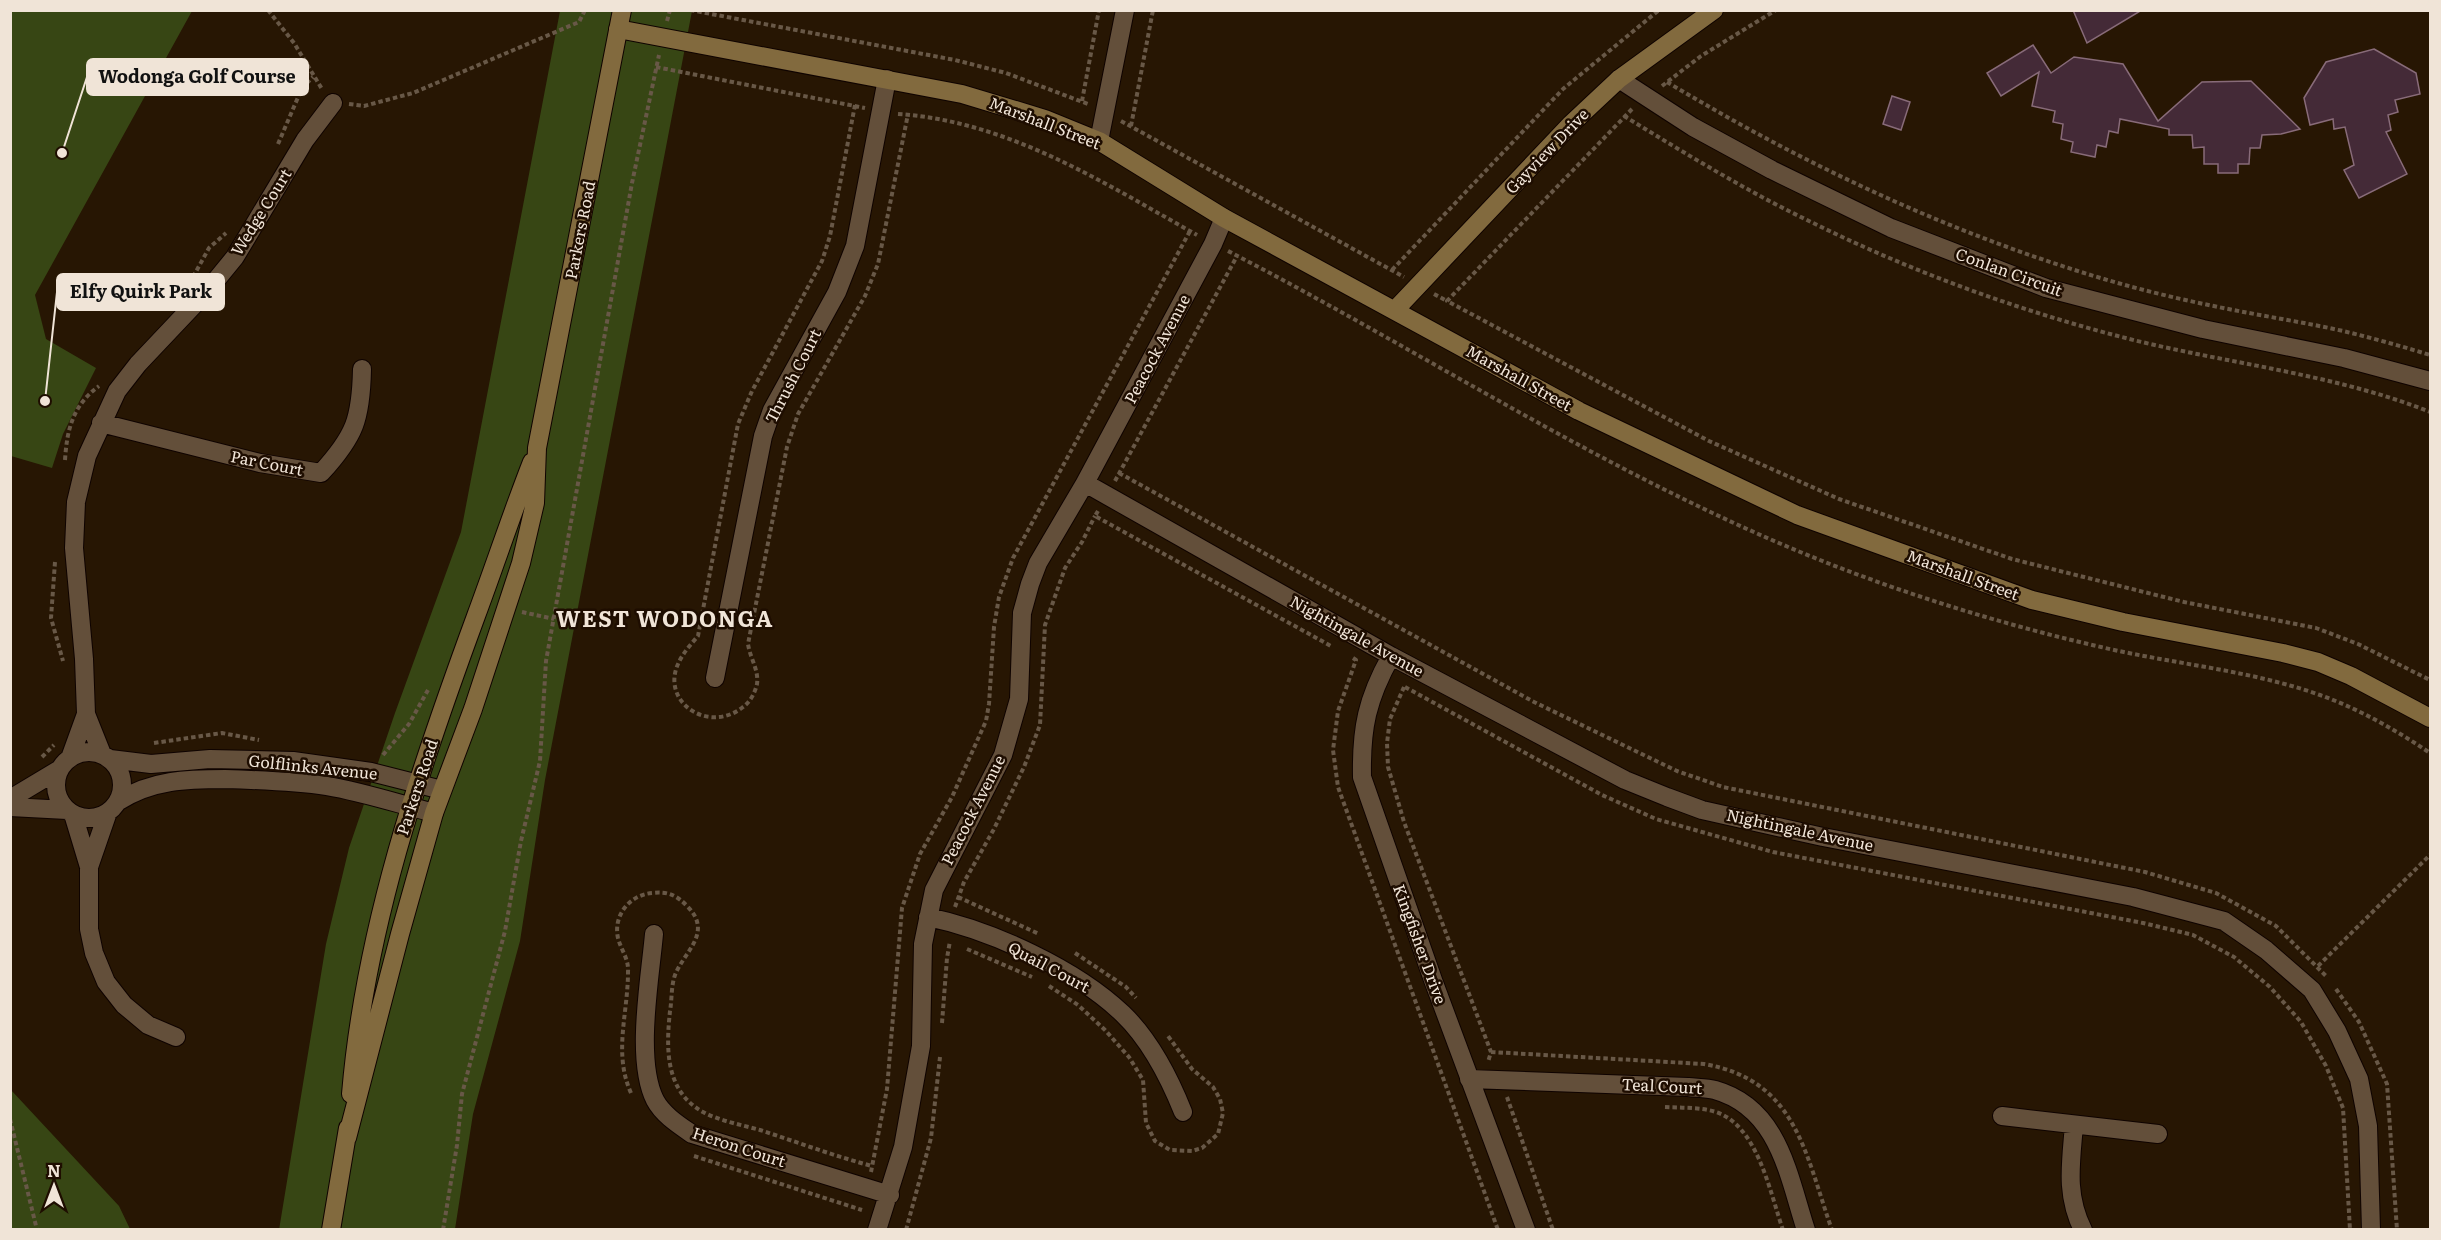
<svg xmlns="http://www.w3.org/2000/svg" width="2441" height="1240" viewBox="0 0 2441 1240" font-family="Literata,serif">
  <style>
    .green { fill: #374614 }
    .building { fill: #442a37; stroke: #886b79; stroke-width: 1.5 }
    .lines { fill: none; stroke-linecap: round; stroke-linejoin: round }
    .street-casing { stroke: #0f0300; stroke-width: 20 }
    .secondary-casing { stroke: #0f0300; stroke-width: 20 }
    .path { stroke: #685847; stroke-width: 4; stroke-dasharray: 4.5 3; stroke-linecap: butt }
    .street { stroke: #634f3a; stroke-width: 18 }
    .secondary { stroke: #826a3e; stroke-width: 18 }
    .labels { text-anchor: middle; stroke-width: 5; stroke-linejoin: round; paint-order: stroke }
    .street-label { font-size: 16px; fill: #f0e4d7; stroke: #1e0d00 }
    .district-label { font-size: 22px; font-weight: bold; letter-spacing: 1.5px; fill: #f0e4d7; stroke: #1e0d00 }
    .leader { fill: none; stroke: #f0e4d7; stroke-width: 2 }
    .callout-dot { fill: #f0e4d7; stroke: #1e0d00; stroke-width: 2 }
    .callout { fill: #f0e4d7; stroke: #f0e4d7; stroke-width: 2 }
    .callout-label { font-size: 18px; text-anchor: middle; font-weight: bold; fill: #111 }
  </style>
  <rect width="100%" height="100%" fill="#271603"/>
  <!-- green -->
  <path class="green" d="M10,11H192L35,295L46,339L96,368L63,434L52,468L11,456Z
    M560,11H692L545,780L520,941L473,1114L455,1229L279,1230L326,944L349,848L395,713L461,532Z
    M11,1090L119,1206L130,1229H11Z"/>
  <!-- building -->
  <path class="building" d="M2073,10H2142L2087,43Z
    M2033,45L2051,73L2074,57L2123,64L2158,121L2202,82L2251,81L2300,129L2281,134L2262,135L2260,148H2250L2249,164H2238V173H2218V164H2204V147L2193,148L2192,135H2169V129L2120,119L2118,133L2109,131L2106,147L2097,145L2095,157L2071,152L2073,142L2061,139L2063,124L2053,122L2055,111L2032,106L2039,72L2001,96L1987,73Z
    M2374,49L2416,73L2420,94L2395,100L2398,112L2388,115L2391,130L2386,132L2407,174L2359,198L2344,170L2354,165L2345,127L2334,129L2333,119L2310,125L2304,98L2326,62Z
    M1892,96L1910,102L1901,130L1883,124Z"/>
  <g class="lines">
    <defs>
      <path id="street" d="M1619,79L1693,127L1772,170L1891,228L2046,288L2203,329L2344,358L2430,381
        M1099,141L1125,10
        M101,423L260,463L321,473C355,436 361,419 362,369
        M1085,483L1391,656L1625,780L1667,797L1702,810L1823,837L2133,897L2224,921L2266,950L2312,990L2337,1031L2359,1079L2368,1126L2371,1230
        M1391,656C1367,699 1361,728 1362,777L1433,980L1526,1230
        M715,678L763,436L772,410L837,292L855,246L887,79
        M56 785a33 33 0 1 1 66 0a33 33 0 1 1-66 0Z
        M102,754L86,714L84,659L74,548L76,502L87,456L117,391L138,364L208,290L235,257L305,140L333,103
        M70,758L86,714
        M110,759L151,764L210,759L293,761L371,772L442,790
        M10,799L60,769
        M119,801C152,780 187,779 225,779C259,780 293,781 327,786C363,792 399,804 434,813
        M10,807L67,810
        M73,814L89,867V929L94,953L106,982L124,1005L148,1025L176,1037
        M89,867L108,812
        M928,917C991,930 1076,969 1123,1014C1151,1041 1169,1077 1183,1112
        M654,934C650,979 635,1060 655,1100C663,1115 679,1125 692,1134L890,1195
        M1469,1079L1688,1087C1697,1088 1707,1088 1715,1090C1779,1108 1788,1175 1806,1230
        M2002,1116L2158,1134
        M2074,1125C2071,1163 2065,1194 2083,1230
        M877,1230L903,1147L921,1046L923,944L934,890L1003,755L1019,699L1022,613L1030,584L1038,563L1085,483L1213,244L1224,218"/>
      <path id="secondary" d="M618,29L962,94L1045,119L1099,141L1224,218L1579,411L1797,515L2032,600L2123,622L2283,653L2318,662L2351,676L2430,718
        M1395,310L1571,124L1619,79L1714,10
        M351,1094C365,928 419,771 476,616C495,565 512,513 532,462
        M347,1138L400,934L434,813L473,709L521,563L535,503L537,448L622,10
        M331,1230L348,1128"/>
    </defs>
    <!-- street casing -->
    <use href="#street" class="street-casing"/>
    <!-- secondary casing -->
    <use href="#secondary" class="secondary-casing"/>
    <!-- path -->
    <path class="path" d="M268,10L294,43L322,89
      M690,10L955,60L1006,73L1088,104
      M667,21L670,10
      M656,67L865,108
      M1667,82C1805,165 1949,233 2104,279C2151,293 2201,304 2249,313C2281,319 2312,324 2343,331C2372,338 2401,346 2430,355
      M1662,86L1701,56L1776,10
      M1082,101L1099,10
      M349,104L364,106L413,93L579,22L585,10
      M855,105L830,236L822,261L752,391L738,424L698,636C692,643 683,653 679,662C659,701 708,735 743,707C750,702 755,693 757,684C759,670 750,658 748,644L787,447L798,414L865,296L878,264L908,114
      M1632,109L1447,301L1709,441L1839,499L2012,559L2184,602L2316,628L2358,644L2430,680
      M898,114C1008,121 1104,183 1197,235
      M1624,116C1683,152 1743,189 1805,219C1903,268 2008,307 2114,335C2218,363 2330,372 2430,412
      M1121,121L1404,277
      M1131,126L1153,10
      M278,144L302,88L313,77
      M1228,251C1429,355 1618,481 1830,564C1917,598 2009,626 2101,647C2173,664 2250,670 2320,695C2359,709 2396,730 2430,753
      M1392,270L1563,89L1659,10
      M193,277L209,248L226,233
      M1434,294L1447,301
      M65,460C67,429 73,405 99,386
      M1119,473L1534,702L1677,771L1723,787L2145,872L2216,893L2276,926L2326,976
      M1115,481L1237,256
      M1098,511L1095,516L1331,646
      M55,562L51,618L63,661
      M522,612L554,619
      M1353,658L1356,660L1338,711L1333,750L1338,787L1498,1230
      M1404,687L1390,719L1387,743L1388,767L1404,822L1491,1052L1488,1062
      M1405,687L1602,795L1656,819L1773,852L2143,923L2193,935L2234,957L2270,987L2301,1022L2326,1066L2343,1108L2350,1230
      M154,743L222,733L259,740
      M383,755L409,724L428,690
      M42,757L54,745
      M958,897L1039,934
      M955,907L964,882L994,829L1024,767L1040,725L1045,625L1065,568L1082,542L1095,516
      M967,949L1032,977
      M1075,953L1126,987L1136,998
      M2318,966L2430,855
      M1049,986L1078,1005L1105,1030L1129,1057L1143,1080L1146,1123L1155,1141L1170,1150L1192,1151L1202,1148L1218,1134L1223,1113L1220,1099L1213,1087L1192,1069L1168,1036
      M2336,989L2359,1022L2387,1084L2397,1230
      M942,1023L947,958L950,941
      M1491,1052L1704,1064C1797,1080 1805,1154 1832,1230
      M631,1093C613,1053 628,1014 628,972C629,959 621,950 618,938C613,916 629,895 652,893C667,891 677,895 688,907C713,933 684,952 675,975C671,986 672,1000 670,1011C666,1049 665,1091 703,1112C720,1121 742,1125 760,1130C797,1142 834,1156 872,1166
      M1507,1097L1553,1230
      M1665,1107C1682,1108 1700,1107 1716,1112C1758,1126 1770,1193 1783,1230
      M10,1119L37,1230
      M694,1156L862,1210
      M871,1172L887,1089L902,908L920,854L952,797L986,721L989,704L994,627L999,597L1013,558L1190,231
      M443,1230L457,1145L462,1094L505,931L521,841L540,761L546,661L632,183L659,55
      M906,1230L931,1138L940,1057"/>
    <!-- street -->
    <use href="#street" class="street"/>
    <!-- secondary -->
    <use href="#secondary" class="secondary"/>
  </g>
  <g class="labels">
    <!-- street labels -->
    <g class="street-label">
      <text transform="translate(1045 123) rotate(21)" y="6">Marshall Street</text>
      <text transform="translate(1547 151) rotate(-46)" y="6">Gayview Drive</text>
      <text transform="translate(261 212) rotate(-58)" y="6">Wedge Court</text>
      <text transform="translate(580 230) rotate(-79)" y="6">Parkers Road</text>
      <text transform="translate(2009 272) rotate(20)" y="6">Conlan Circuit</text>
      <text transform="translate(1157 349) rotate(-62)" y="6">Peacock Avenue</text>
      <text transform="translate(793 376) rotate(-63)" y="6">Thrush Court</text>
      <text transform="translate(1519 378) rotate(29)" y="6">Marshall Street</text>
      <text transform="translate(267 463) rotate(11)" y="6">Par Court</text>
      <text transform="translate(1963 575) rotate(20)" y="6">Marshall Street</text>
      <text transform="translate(1357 636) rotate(29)" y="6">Nightingale Avenue</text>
      <text transform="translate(313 767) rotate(6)" y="6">Golflinks Avenue</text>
      <text transform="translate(417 787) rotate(-72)" y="6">Parkers Road</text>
      <text transform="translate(973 810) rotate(-63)" y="6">Peacock Avenue</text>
      <text transform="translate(1800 830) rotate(12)" y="6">Nightingale Avenue</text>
      <text transform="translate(1420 944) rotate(70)" y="6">Kingfisher Drive</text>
      <text transform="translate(1049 967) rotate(28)" y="6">Quail Court</text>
      <text transform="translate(1662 1086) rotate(3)" y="6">Teal Court</text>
      <text transform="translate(739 1147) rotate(18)" y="6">Heron Court</text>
    </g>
    <!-- district labels -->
    <g class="district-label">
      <text x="665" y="627">WEST WODONGA</text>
    </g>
  </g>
  <!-- callouts -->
  <path class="leader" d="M62 153L87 77M45 401L57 292"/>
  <g class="callout-dot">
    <circle cx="62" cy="153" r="6"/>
    <circle cx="45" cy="401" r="6"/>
  </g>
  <g class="callout">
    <rect x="87" y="59" width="221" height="36" rx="6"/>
    <rect x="57" y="274" width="167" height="36" rx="6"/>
  </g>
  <g class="callout-label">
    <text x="197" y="83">Wodonga Golf Course</text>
    <text x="141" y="298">Elfy Quirk Park</text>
  </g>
  <!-- border -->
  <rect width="2441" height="1240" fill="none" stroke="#f0e4d7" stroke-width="24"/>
  <!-- north arrow -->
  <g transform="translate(54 1186)" stroke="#1e0d00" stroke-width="4.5" paint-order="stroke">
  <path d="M0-4.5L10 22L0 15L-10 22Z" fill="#f0e4d7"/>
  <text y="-9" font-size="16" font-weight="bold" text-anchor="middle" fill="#f0e4d7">N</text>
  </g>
</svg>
